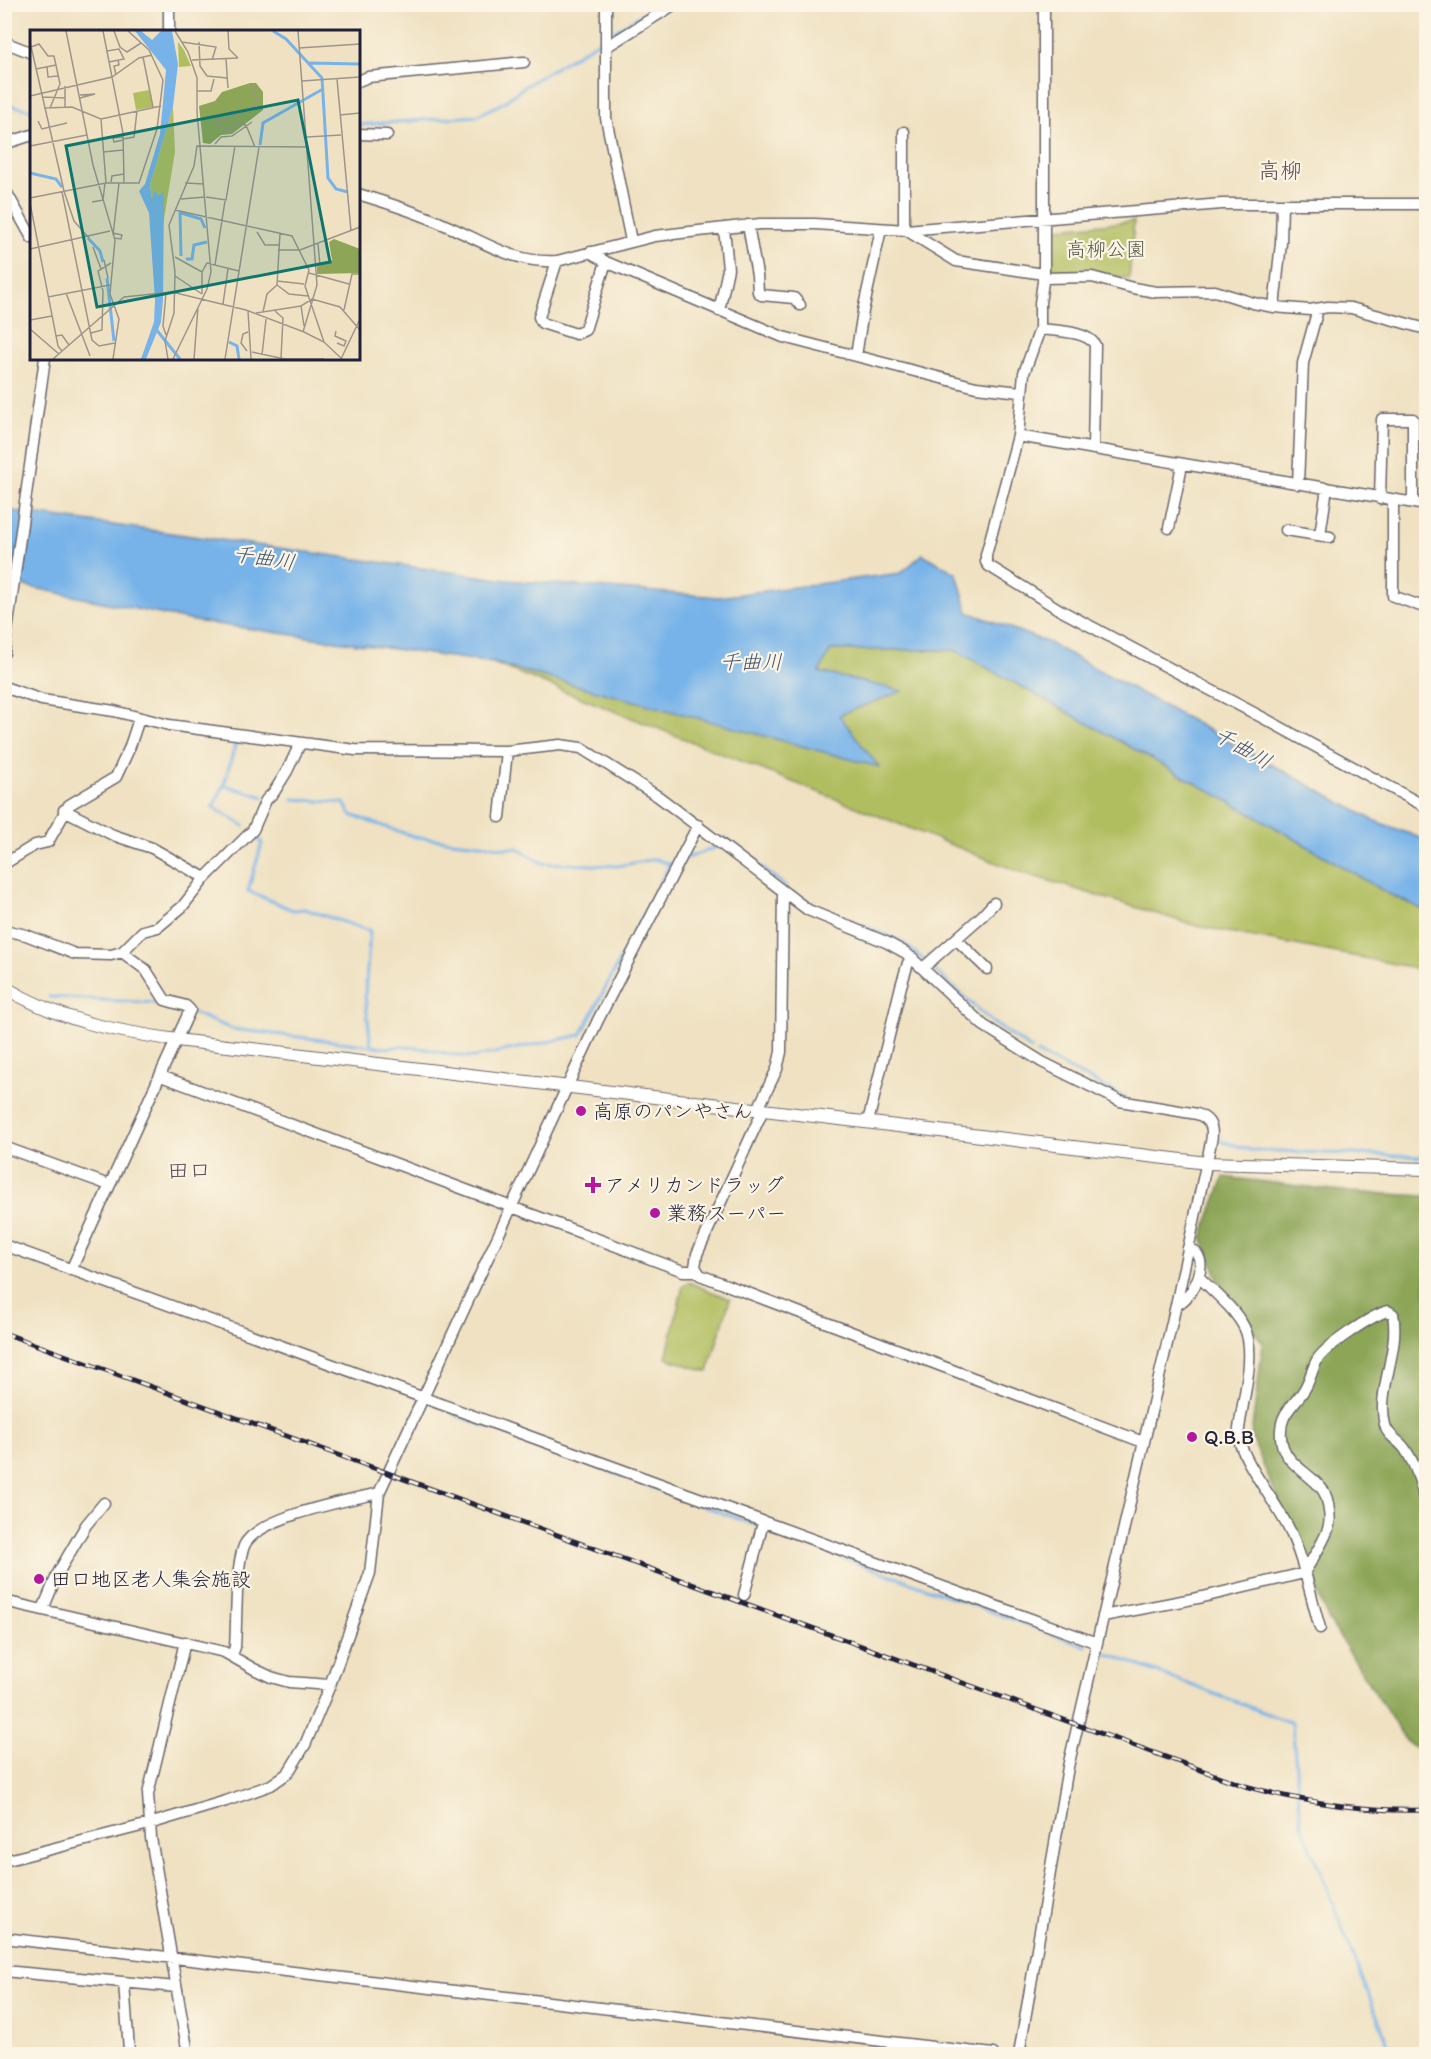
<svg xmlns="http://www.w3.org/2000/svg" width="1431" height="2059" viewBox="0 0 1431 2059" font-family="Itim,'Klee One',sans-serif">
  <style>
    .green { fill: #b1be60; stroke: #6a704e; stroke-width: 1.5 }
    .forest { fill: #8ca556; stroke: #576448; stroke-width: 1.5 }
    .water { fill: #77b3e9; stroke: #4c6a92; stroke-width: 1.5 }
    .lines { fill: none; stroke-linecap: round; stroke-linejoin: round }
    .stream { stroke: #77b3e9; stroke-width: 3 }
    .minor-casing { stroke: #6a656a; stroke-width: 13 }
    .major-casing { stroke: #6a656a; stroke-width: 14 }
    .minor { stroke: #fff; stroke-width: 10 }
    .major { stroke: #fff; stroke-width: 12 }
    .rail-casing { stroke: #22223b; stroke-width: 5 }
    .rail { stroke: #fcf5e5; stroke-width: 3; stroke-dasharray: 9; stroke-linecap: butt }
    .poi-dot { fill: #b5179e; stroke: #fcf5e5; stroke-width: 2 }
    .labels { text-anchor: middle; stroke-width: 4.5; stroke-linejoin: round; paint-order: stroke }
    .park-label { font-size: 20px; fill: #545948; stroke: #fcf5e5 }
    .poi-label { font-size: 20px; fill: #22223b; stroke: #fcf5e5; text-anchor: start }
    .water-label { font-size: 21px; font-style: italic; fill: #405578; stroke: #fcf5e5 }
    .quarter-label { font-size: 22px; fill: #5e4c54; stroke: #fcf5e5 }
    .inset-river { fill: none; stroke: #77b3e9; stroke-width: 3 }
    .inset-road { fill: none; stroke: #9d958b; stroke-width: 1.5 }
    .view { fill: #0f766e; fill-opacity: 0.15; stroke: #0f766e; stroke-width: 3 }
    .inset-edge { fill: none; stroke: #22223b; stroke-width: 3 }
  </style>
  <rect width="100%" height="100%" fill="#fcf5e5"/>
  <filter id="ink" filterUnits="userSpaceOnUse"><feTurbulence type="fractalNoise" baseFrequency=".0167" numOctaves="2"/><feDisplacementMap in="SourceGraphic" scale="12" xChannelSelector="R" yChannelSelector="G"/><feConvolveMatrix kernelMatrix="1 2 1 2 8 2 1 2 1" color-interpolation-filters="sRGB"/></filter>
  <filter id="wash" filterUnits="userSpaceOnUse"><feTurbulence type="fractalNoise" baseFrequency=".008" numOctaves="4" result="noise"/><feDisplacementMap in="SourceGraphic" scale="24" xChannelSelector="R" yChannelSelector="G"/><feGaussianBlur stdDeviation="1.35" result="paint"/><feColorMatrix in="noise" values="0 0 0 0 0 0 0 0 0 0 0 0 0 0 0 0 0 1.4 0 .05"/><feComposite in="paint" operator="in"/></filter>
  <g filter="url(#wash)">
    <rect width="100%" height="100%" fill="#efe1c1"/>
    <!-- green -->
    <path class="green" d="M1134,221L1129,279L1093,272H1049V229Z
      M831,650H955L1266,822L1389,894L1426,911V970L1197,926L1020,872L493,663L878,766L838,715L902,691L819,672Z
      M688,1282L730,1299L708,1372L666,1358L683,1286Z"/>
    <!-- forest -->
    <path class="forest" d="M1224,1177L1351,1192L1426,1196V1755L1406,1741L1328,1619L1251,1436L1263,1343L1220,1284L1202,1237Z"/>
    <!-- water -->
    <path class="water" d="M5,510L507,580L719,597L901,573L923,554L957,574L968,612L1049,643L1373,820L1426,840V911L1389,894L1266,822L955,650H831L819,672L903,691L839,715L879,767L493,663L194,621L5,582Z"/>
    <g class="lines">
      <!-- stream -->
      <path class="stream" d="M610,34L658,4
        M4,104L32,110
        M358,125L476,116L503,103L525,86L604,38
        M236,742L224,785L264,797
        M224,785L213,807L244,826
        M293,799L344,803L351,815L415,837L489,845L503,848H517L542,863L617,866L655,859L669,864
        M258,839L262,843L248,891L293,910L305,909L370,931L365,996L371,1045
        M722,839L724,837L786,887
        M684,859L717,847
        M793,893L821,909L900,941L924,960
        M931,967L993,1023L1031,1049
        M49,997L157,1003L166,1005
        M193,1013L232,1029L389,1048C419,1042 445,1057 475,1057L581,1035L670,864L674,863
        M1037,1053L1125,1097
        M1221,1141L1251,1150L1426,1157
        M4,1251L71,1275
        M455,1415L758,1526
        M764,1529L1086,1646
        M1103,1652L1292,1723L1301,1823L1392,2054"/>
    </g>
  </g>
  <g filter="url(#ink)">
    <g class="lines">
      <defs>
        <path id="minor" d="M169,4V32
          M606,4V118L631,241
          M1044,4V274L1040,303V329L1024,373L1018,436L986,555V562L989,566L1060,610L1267,720L1426,807
          M4,42L32,53
          M606,47L675,4
          M358,81L368,77L524,62
          M904,132V224L906,230L956,261L1044,274
          M358,134L387,135
          M4,144L32,135
          M4,188L32,238
          M358,194C388,203 417,212 445,225C483,241 514,264 557,261L655,236L760,224H815L906,230L1222,204H1426
          M748,225L757,275L758,292L761,295L794,298L800,305
          M590,252L606,262L783,337L976,387L1020,392
          M557,261L539,317L542,323L576,334L585,330L606,262
          M1044,278L1092,277L1133,288L1156,292L1215,291L1253,303L1274,307L1310,310L1328,307L1351,308L1426,329
          M1274,307L1281,243L1282,204
          M719,311L728,269L724,228
          M1040,329C1055,331 1088,331 1095,345L1093,449
          M856,356L863,311L881,229
          M1018,436L1426,505
          M1298,484L1303,363L1318,309
          M1380,499L1382,419H1413V503
          M1393,500V596L1426,608
          M1169,528L1182,465
          M1286,530L1330,537
          M1320,535L1327,488
          M4,653L45,358
          M4,687L42,700L114,711L169,725L355,750L507,751L560,745L581,748L659,797L808,910L886,942L906,953L983,1025L1042,1062L1120,1101L1197,1114C1211,1119 1214,1128 1211,1142L1176,1305L1068,1767L1019,2054
          M64,810L113,835L152,848L205,878
          M500,817L507,751
          M4,864L35,845L48,842L69,805L116,777L129,749L139,719
          M4,930L26,935L75,954L111,955L122,952L143,931L158,927L182,907L205,878L253,830L266,800L274,792L287,771L300,744
          M956,939L987,969
          M923,968L983,915L994,903
          M161,1076L683,1271H696
          M758,1109L777,1069L781,1052L783,891
          M763,1110L697,1254L695,1267L700,1275L1143,1442
          M868,1122L901,986L908,963L913,958
          M4,1147L109,1185
          M4,1245L1097,1643
          M71,1270L190,1010L186,1006L165,1000L146,970L122,952
          M1200,1278C1215,1293 1234,1308 1244,1327C1258,1354 1240,1407 1238,1438C1249,1472 1277,1502 1292,1535C1305,1564 1311,1598 1320,1628
          M1176,1305C1194,1298 1214,1256 1188,1248
          M744,1595L763,1523
          M4,1601L224,1652L254,1669L271,1677L289,1682L330,1685
          M43,1609L58,1573L86,1525L104,1503
          M1103,1616L1203,1597L1304,1573C1312,1559 1323,1544 1328,1529C1330,1523 1330,1517 1329,1511C1328,1503 1327,1495 1322,1489C1308,1471 1282,1463 1281,1437C1279,1413 1293,1407 1304,1390C1310,1381 1312,1369 1317,1360C1326,1346 1372,1315 1388,1311L1393,1314C1400,1352 1376,1391 1385,1425C1387,1436 1399,1440 1405,1449C1419,1470 1425,1496 1426,1520
          M185,1642L148,1794L151,1838L188,2054
          M232,1655L235,1647C237,1621 235,1568 244,1546C256,1517 349,1500 379,1493
          M4,1861L149,1824L226,1801L271,1785L288,1773L305,1745L330,1685L370,1573L379,1493L598,1020L698,825
          M4,1938L993,2054
          M4,1971L176,1987
          M124,1983L129,2050"/>
        <path id="major" d="M4,987C60,1021 114,1031 177,1040L1207,1163L1426,1169"/>
      </defs>
      <!-- minor casing -->
      <use href="#minor" class="minor-casing"/>
      <!-- major casing -->
      <use href="#major" class="major-casing"/>
      <!-- minor -->
      <use href="#minor" class="minor"/>
      <!-- major -->
      <use href="#major" class="major"/>
      <defs>
        <path id="rail" d="M4,1333L1245,1786C1303,1802 1365,1812 1426,1810"/>
      </defs>
      <!-- rail casing -->
      <use href="#rail" class="rail-casing"/>
      <!-- rail -->
      <use href="#rail" class="rail"/>
    </g>
  </g>
  <!-- markers -->
  <g class="poi-dot">
    <circle cx="581" cy="1111" r="6"/>
    <path d="M590 1176h6v6h6v6h-6v6h-6v-6h-6v-6h6z"/>
    <circle cx="655" cy="1213" r="6"/>
    <circle cx="1192" cy="1437" r="6"/>
    <circle cx="39" cy="1579" r="6"/>
  </g>
  <g class="labels">
    <!-- park labels -->
    <g class="park-label">
      <text x="1106" y="256">高柳公園</text>
    </g>
    <!-- poi labels -->
    <g class="poi-label">
      <text x="593" y="1118">高原のパンやさん</text>
      <text x="605" y="1192">アメリカンドラッグ</text>
      <text x="667" y="1220">業務スーパー</text>
      <text x="1204" y="1444">Q.B.B</text>
      <text x="51" y="1586">田口地区老人集会施設</text>
    </g>
    <!-- water labels -->
    <g class="water-label">
      <text transform="translate(264 558) rotate(9)" y="7">千曲川</text>
      <text x="751" y="669">千曲川</text>
      <text transform="translate(1243 748) rotate(30)" y="7">千曲川</text>
    </g>
    <!-- quarter labels -->
    <g class="quarter-label">
      <text x="1280" y="178">高柳</text>
      <text x="189" y="1178">田口</text>
    </g>
  </g>
  <!-- overview -->
  <g transform="translate(30 30)">
    <rect width="330" height="330" fill="#efe1c1"/>
    <path d="M148,12L154,20L161,36L149,37ZM119,60L123,77L106,80L103,63ZM143,77L145,122L131,207L134,162L129,167L126,161L122,169L120,155Z" fill="#b1be60"/>
    <path d="M220,53H226L233,62V80L202,104L191,105L180,114L173,113L169,76L185,71L192,62ZM304,209L330,219V243L287,244V237L302,230L299,212Z" fill="#8ca556"/>
    <path d="M105,1H111L122,10L131,1H142L148,34L143,77L120,155L122,169L125,160L129,166L134,161L133,270L131,292L116,329H111L124,292L125,270L119,183L109,161L115,154L130,104L136,40Z" fill="#77b3e9"/>
    <path class="inset-river" d="M243,1L256,9L292,48L298,148L306,159L318,162M279,33L330,34M230,115L233,93L293,59M0,143L26,149L32,157M150,182L151,226M151,183L171,189L175,198M58,208L70,221L73,232M156,229H162L164,215L177,212M77,248L84,311M125,298L150,329M199,312L207,316L209,329"/>
    <path class="inset-road" d="M36,1L63,135L85,210L80,264L89,289L83,329M73,1L93,103L94,153M84,1L90,17L97,22L111,13M198,1L199,19L208,28M268,1L287,255L273,302M0,12L34,161L44,191L59,208M152,12L186,17L182,30M169,12L170,36L177,46L197,48M1,17L9,14L18,26H24L30,54L20,78M269,18L330,14M77,21L89,19L94,29L79,32M113,27L123,77M196,29L198,58M162,30L208,28M17,37L18,47L28,46M6,39L26,35M86,45L84,36L89,35L88,30M307,49L321,201M272,51L330,47M167,61H181L184,49M50,65L65,64L50,68M0,66L82,47L109,28L122,25M13,67L35,68M35,77V56M14,78L42,77L71,89L76,153M310,85L330,83M71,89L131,76M8,91L12,99L37,93M216,95L209,94L199,101L185,92L224,77L227,69L222,57M216,95L225,117M277,107L311,105M93,109L104,107L107,81M93,110L84,112L83,108L93,107M185,114L191,107L202,106L222,92M0,116L57,105M73,122L93,120M81,152L82,146L94,144M155,153L174,154M32,162L62,310L69,316L85,313M176,167L196,170L205,116M0,168L76,153H109L127,99L133,50L119,20L98,1M151,169L175,167M62,172L73,170L75,153M0,173L28,316L32,321M145,180L262,206L279,240L275,256L294,312M227,202L235,215H249M83,203L92,205L91,209L84,208M83,205L89,153M63,217L71,239M0,219L80,201M248,220H270L330,197M145,227L172,242M74,230L78,248M185,235L195,171M286,236L290,235L288,214M279,243L319,254M145,246L172,264M247,251L274,254M247,255L259,264L278,266M36,263L60,326M136,263L133,296L136,305M172,264V242L177,233L209,241M18,267L80,255M193,274L198,239M271,276L274,296M314,280L322,244H330M218,281L221,329M245,281L253,288L251,328M233,282L237,264L247,255L250,203M226,283L271,276L282,269L310,277L330,300M0,290L22,286M0,299L29,324M306,301L305,306L316,311L314,316L307,313M61,303L72,300L73,261L68,241L81,233M26,306L32,305L39,315M217,321L211,313L213,304L218,302M222,322L255,329H294M232,325L236,289M23,329L94,267L142,262L216,280L274,302L294,312L312,329M138,329L135,311L144,283L145,242L139,195L164,136L167,116L277,117M143,329L177,259L181,242L167,82V48L158,22L145,1M164,329L168,277M195,329L229,117M311,329L330,289"/>
    <path class="view" d="M268,70L300,232L67,277L36,116Z"/>
    <rect width="330" height="330" class="inset-edge"/>
  </g>
  <!-- margin -->
  <rect width="1431" height="2059" fill="none" stroke="#fcf5e5" stroke-width="24"/>
</svg>
